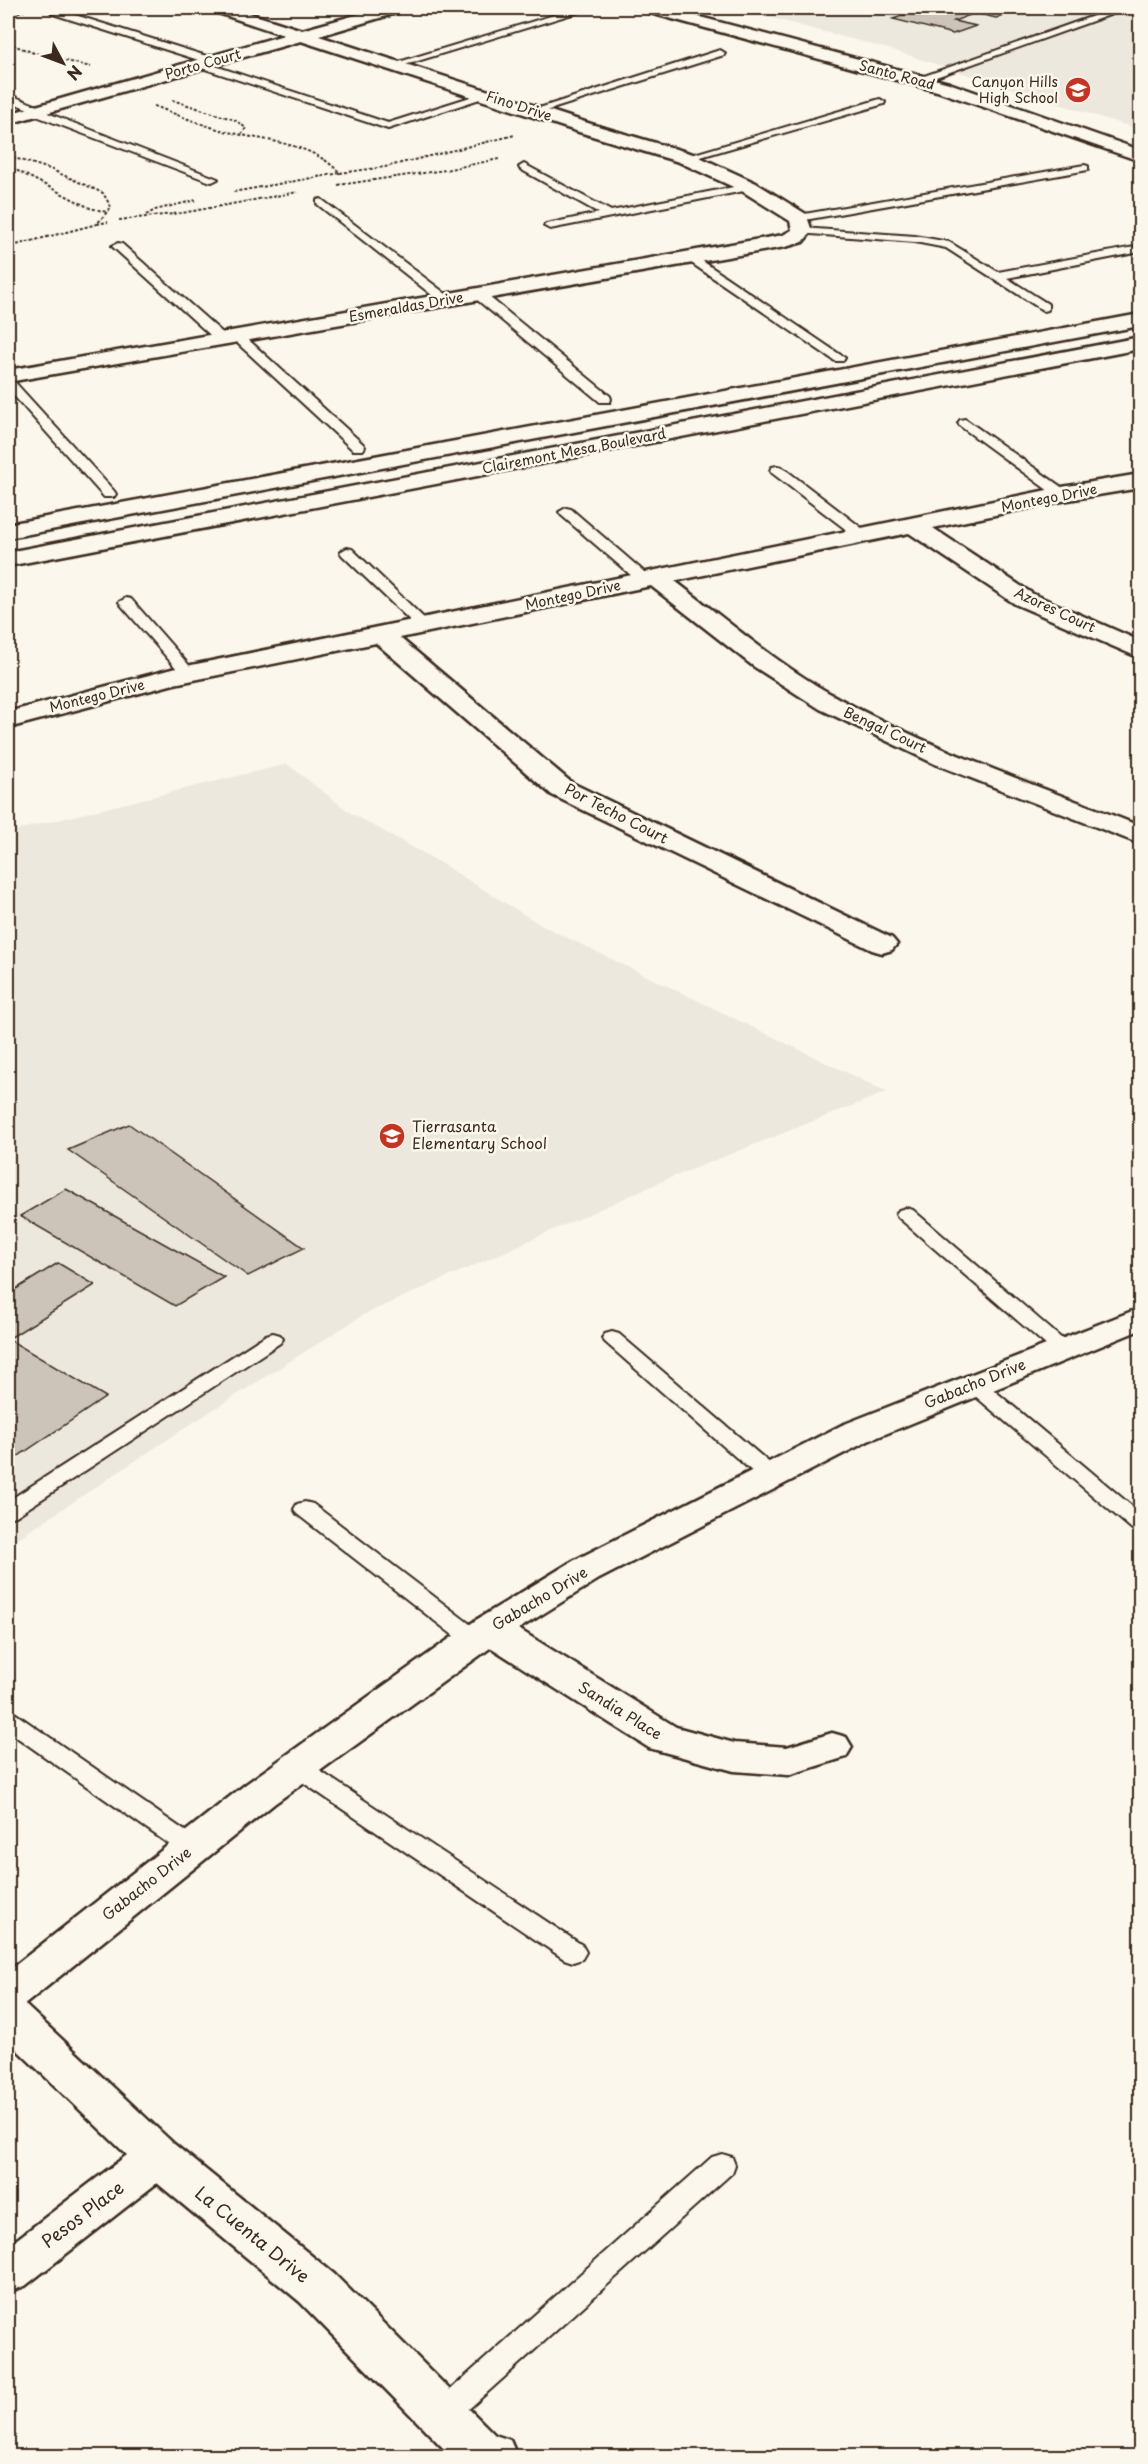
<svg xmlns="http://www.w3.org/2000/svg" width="1148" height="2464" viewBox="0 0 1148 2464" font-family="'Playpen Sans',sans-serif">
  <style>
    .built { fill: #ede8dd }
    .building { fill: #ccc4b9; stroke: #3b2a1e; stroke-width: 1.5 }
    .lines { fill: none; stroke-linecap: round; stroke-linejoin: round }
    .service-casing { stroke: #3b2a1e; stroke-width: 4 }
    .minor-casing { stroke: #3b2a1e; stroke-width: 5 }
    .tertiary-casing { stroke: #3b2a1e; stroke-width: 5 }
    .secondary-casing { stroke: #3b2a1e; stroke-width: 5 }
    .primary-casing { stroke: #3b2a1e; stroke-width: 5 }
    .path { stroke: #3b2a1e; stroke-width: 2; stroke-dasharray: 3 2; stroke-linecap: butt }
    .service { fill: #fbf7ec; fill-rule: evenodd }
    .minor { fill: #fbf7ec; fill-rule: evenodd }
    .tertiary { fill: #fbf7ec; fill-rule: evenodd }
    .secondary { fill: #fbf7ec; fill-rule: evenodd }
    .primary { fill: #fbf7ec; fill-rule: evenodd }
    .labels { text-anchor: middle; stroke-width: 5; stroke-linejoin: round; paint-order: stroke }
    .far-street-label { font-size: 14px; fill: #3b2a1e; stroke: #fbf7ec }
    .far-poi-label { font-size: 14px; fill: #3b2a1e; stroke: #fbf7ec; text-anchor: end }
    .street-label { font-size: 15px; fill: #3b2a1e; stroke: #fbf7ec }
    .poi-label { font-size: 15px; fill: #3b2a1e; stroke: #fbf7ec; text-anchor: start }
    .near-street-label { font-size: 18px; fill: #3b2a1e; stroke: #fbf7ec }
  </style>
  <rect width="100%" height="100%" fill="#fbf7ec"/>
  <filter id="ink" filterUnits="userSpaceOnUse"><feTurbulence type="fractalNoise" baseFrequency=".0167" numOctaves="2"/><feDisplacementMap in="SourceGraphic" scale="12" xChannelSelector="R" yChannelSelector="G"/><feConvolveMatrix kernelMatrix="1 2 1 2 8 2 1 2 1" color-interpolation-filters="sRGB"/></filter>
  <g filter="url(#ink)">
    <!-- built -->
    <path class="built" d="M733,8H1140V130L889,49Z
      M287,764L352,814L434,859L541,925L887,1092L665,1180L363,1315L194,1422L8,1545V832Z"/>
    <!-- building -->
    <path class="building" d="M927,8H997L1014,12L996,18L975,13L954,21L976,26L953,34L893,19Z
      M129,1124L304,1248L248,1276L68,1150Z
      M66,1189L224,1277L175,1306L20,1216Z
      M58,1263L95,1285L8,1339L106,1397L8,1463V1294Z"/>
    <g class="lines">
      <defs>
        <path id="service" d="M1116,8H1129L922,82L913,80Z
          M56,9L216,59L217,61L208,63L53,14L51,12Z
          M574,9L582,11L398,67L389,65Z
          M720,50L725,53L724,55L539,113L530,111Z
          M200,61L388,123L483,93L492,95L388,129L196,66L195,64Z
          M8,94L45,109V112L218,179L212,182L208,181L31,114V110L8,101Z
          M880,99L885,102L884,104L690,160L686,161L681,158Z
          M524,164L611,211L749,184L755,187L749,190L550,229L544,226L546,224L599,213L520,169L519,167Z
          M1084,165L1088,166V170L799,221L793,218L799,215Z
          M321,199L450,297V303H442L317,204V200Z
          M802,228L915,236L949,242L998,272L1140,246V252L1007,278L1048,304V310L1044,311L946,248L915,242L798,233V229Z
          M118,243L122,244L226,336L228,339L226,342H218L114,248L112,246Z
          M691,254L695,256L845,358L843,361H835L687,260V256Z
          M479,291L483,292L610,396L611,399L610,402H600L475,298V292Z
          M238,333L242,334L363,444L365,447L363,450H353L234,340L232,337Z
          M8,378L12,379L114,491L116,494L114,497H104L8,389Z
          M965,419L1067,491L1069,494L1067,497H1057L960,426L958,423L960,420Z
          M777,466L782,467L867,532L869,535L867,538H857L772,473L770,470L772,467Z
          M566,508L571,509L650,577L652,580L650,583H640L561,515L559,512Z
          M347,548L352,549L429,623L431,626L429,629H419L342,555L340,552Z
          M126,598L131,599L194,671L197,674L194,677H184L121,605L119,602Z
          M906,1208L913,1210L1069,1345L1072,1349L1069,1353L1062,1355L1055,1353L899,1218L896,1214L899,1210Z
          M612,1332L619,1334L779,1471L782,1476L779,1481L771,1483L763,1481L605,1342L602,1338L605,1334Z
          M273,1333L280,1335L283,1339L280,1343L16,1516L8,1518V1501L266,1335Z
          M975,1379L982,1380L1140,1513V1531L1132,1529L968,1390L965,1385L968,1380Z
          M305,1502L313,1504L483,1634L486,1640L483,1646L475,1648L467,1646L297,1514L294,1509L297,1504Z
          M8,1712L16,1714L201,1842L204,1848L201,1854L192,1857L183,1854L8,1731Z
          M297,1758L305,1761L582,1945L586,1952L582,1959L573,1962L564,1959L289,1773L285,1767L289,1761Z
          M722,2154L732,2157L735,2165L732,2173L452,2424L442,2428L432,2424L428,2415L432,2406L712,2157Z"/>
        <path id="minor" d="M210,8H233L302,30L381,8H405L403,11L319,36L591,124L693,154L756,183L806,214L812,231L803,242L785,247L8,382V370L783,235L792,230L790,221L742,191L679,162L579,132L301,41L8,124V114L284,35L212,11Z
          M1140,474V488L1062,501L933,528L1033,594L1140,641V658L1015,604L909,533L675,581C728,621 779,666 838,698C934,751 1039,786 1140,826V844L935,764L820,709L753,666L651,586L400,638L572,783L892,938L897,944L892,950L882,953L872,950L552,795L376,643L174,684L8,728V712L172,669L1062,487Z
          M490,1616L504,1620L676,1727L734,1743L787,1747L832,1733L846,1737L852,1747L846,1757L788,1775L734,1771L649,1748L476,1638L471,1629L476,1620Z
          M8,1998L23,2003L174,2144L334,2274L495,2435L510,2440L517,2456H451L300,2302L157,2183L25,2286L8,2292V2246L127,2155L8,2041Z"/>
        <path id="tertiary" d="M1140,1308V1330L868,1441L599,1579L504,1638L274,1804L23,2006L8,2011V1971L246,1784L476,1620L573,1561L842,1425Z"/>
        <path id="secondary" d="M1140,314V326L8,538V524Z
          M1140,337V349L8,566V552Z"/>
        <path id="primary" d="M641,8H666L949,83L1140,150V161L937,91L643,11Z"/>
      </defs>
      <!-- service casing -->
      <use href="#service" class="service-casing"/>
      <!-- minor casing -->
      <use href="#minor" class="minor-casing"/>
      <!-- tertiary casing -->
      <use href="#tertiary" class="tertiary-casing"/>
      <!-- secondary casing -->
      <use href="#secondary" class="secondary-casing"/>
      <!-- primary casing -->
      <use href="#primary" class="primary-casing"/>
      <!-- path -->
      <path class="path" d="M8,15L30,9
        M8,43L34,53L91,67
        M172,100L235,120L246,128L242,134
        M154,106C179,115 203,126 229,132C268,142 311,142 340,173L233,192
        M8,156L50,169L103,193L111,207L97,224L8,247
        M8,166L90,208L107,212
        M340,173L385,167L515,135
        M338,185L445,170L499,159
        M146,215L155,210L196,200
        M119,220L182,213L298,192
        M97,224L108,222"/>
      <!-- service -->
      <use href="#service" class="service"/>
      <!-- minor -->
      <use href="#minor" class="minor"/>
      <!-- tertiary -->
      <use href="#tertiary" class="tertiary"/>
      <!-- secondary -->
      <use href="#secondary" class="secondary"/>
      <!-- primary -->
      <use href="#primary" class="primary"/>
    </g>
  </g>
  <!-- icons -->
  <defs>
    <symbol id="school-disc" viewBox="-11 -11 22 22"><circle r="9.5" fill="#c8321e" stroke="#fbf7ec"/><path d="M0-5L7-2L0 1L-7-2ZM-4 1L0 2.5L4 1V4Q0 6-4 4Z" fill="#fff"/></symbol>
  </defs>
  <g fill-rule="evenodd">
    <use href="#school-disc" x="1063" y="75" width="30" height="30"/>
    <use href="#school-disc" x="377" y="1121" width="30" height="30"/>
  </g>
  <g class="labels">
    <!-- far-street labels -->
    <g class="far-street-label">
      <text transform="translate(203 64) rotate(-16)" y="5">Porto Court</text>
      <text transform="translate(897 75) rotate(15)" y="5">Santo Road</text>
      <text transform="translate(519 106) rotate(18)" y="5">Fino Drive</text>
      <text transform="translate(406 307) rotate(-10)" y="5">Esmeraldas Drive</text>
      <text transform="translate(574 451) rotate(-11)" y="5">Clairemont Mesa Boulevard</text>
      <text transform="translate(1049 498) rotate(-11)" y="5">Montego Drive</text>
      <text transform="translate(573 595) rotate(-12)" y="5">Montego Drive</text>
      <text transform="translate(1055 610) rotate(25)" y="5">Azores Court</text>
      <text transform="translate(97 696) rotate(-14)" y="5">Montego Drive</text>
      <text transform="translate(885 730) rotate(25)" y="5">Bengal Court</text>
    </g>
    <!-- far-poi labels -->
    <g class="far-poi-label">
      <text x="1058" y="87">Canyon Hills<tspan x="1058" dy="16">High School</tspan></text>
    </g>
    <!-- street labels -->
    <g class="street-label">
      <text transform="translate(616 814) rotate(27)" y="5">Por Techo Court</text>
      <text transform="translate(975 1384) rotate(-22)" y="5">Gabacho Drive</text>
      <text transform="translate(540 1599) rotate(-31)" y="5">Gabacho Drive</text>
      <text transform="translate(620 1711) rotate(32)" y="5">Sandia Place</text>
      <text transform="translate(147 1884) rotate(-38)" y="5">Gabacho Drive</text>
    </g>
    <!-- poi labels -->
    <g class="poi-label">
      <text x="412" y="1132">Tierrasanta<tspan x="412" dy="17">Elementary School</tspan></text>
    </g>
    <!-- near-street labels -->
    <g class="near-street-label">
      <text transform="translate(83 2215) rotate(-37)" y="6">Pesos Place</text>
      <text transform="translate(252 2235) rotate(39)" y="6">La Cuenta Drive</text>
    </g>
  </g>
  <!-- margin -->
  <rect width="1148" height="2464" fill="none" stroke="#fbf7ec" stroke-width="30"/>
  <rect x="15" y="15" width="1118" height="2434" fill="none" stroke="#3b2a1e" stroke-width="2" filter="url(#ink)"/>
  <!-- north arrow -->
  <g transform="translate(63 63) rotate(131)" stroke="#fbf7ec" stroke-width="4.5" paint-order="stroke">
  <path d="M0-4.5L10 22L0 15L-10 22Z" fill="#3b2a1e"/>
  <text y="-9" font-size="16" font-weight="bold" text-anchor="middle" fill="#3b2a1e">N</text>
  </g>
</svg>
